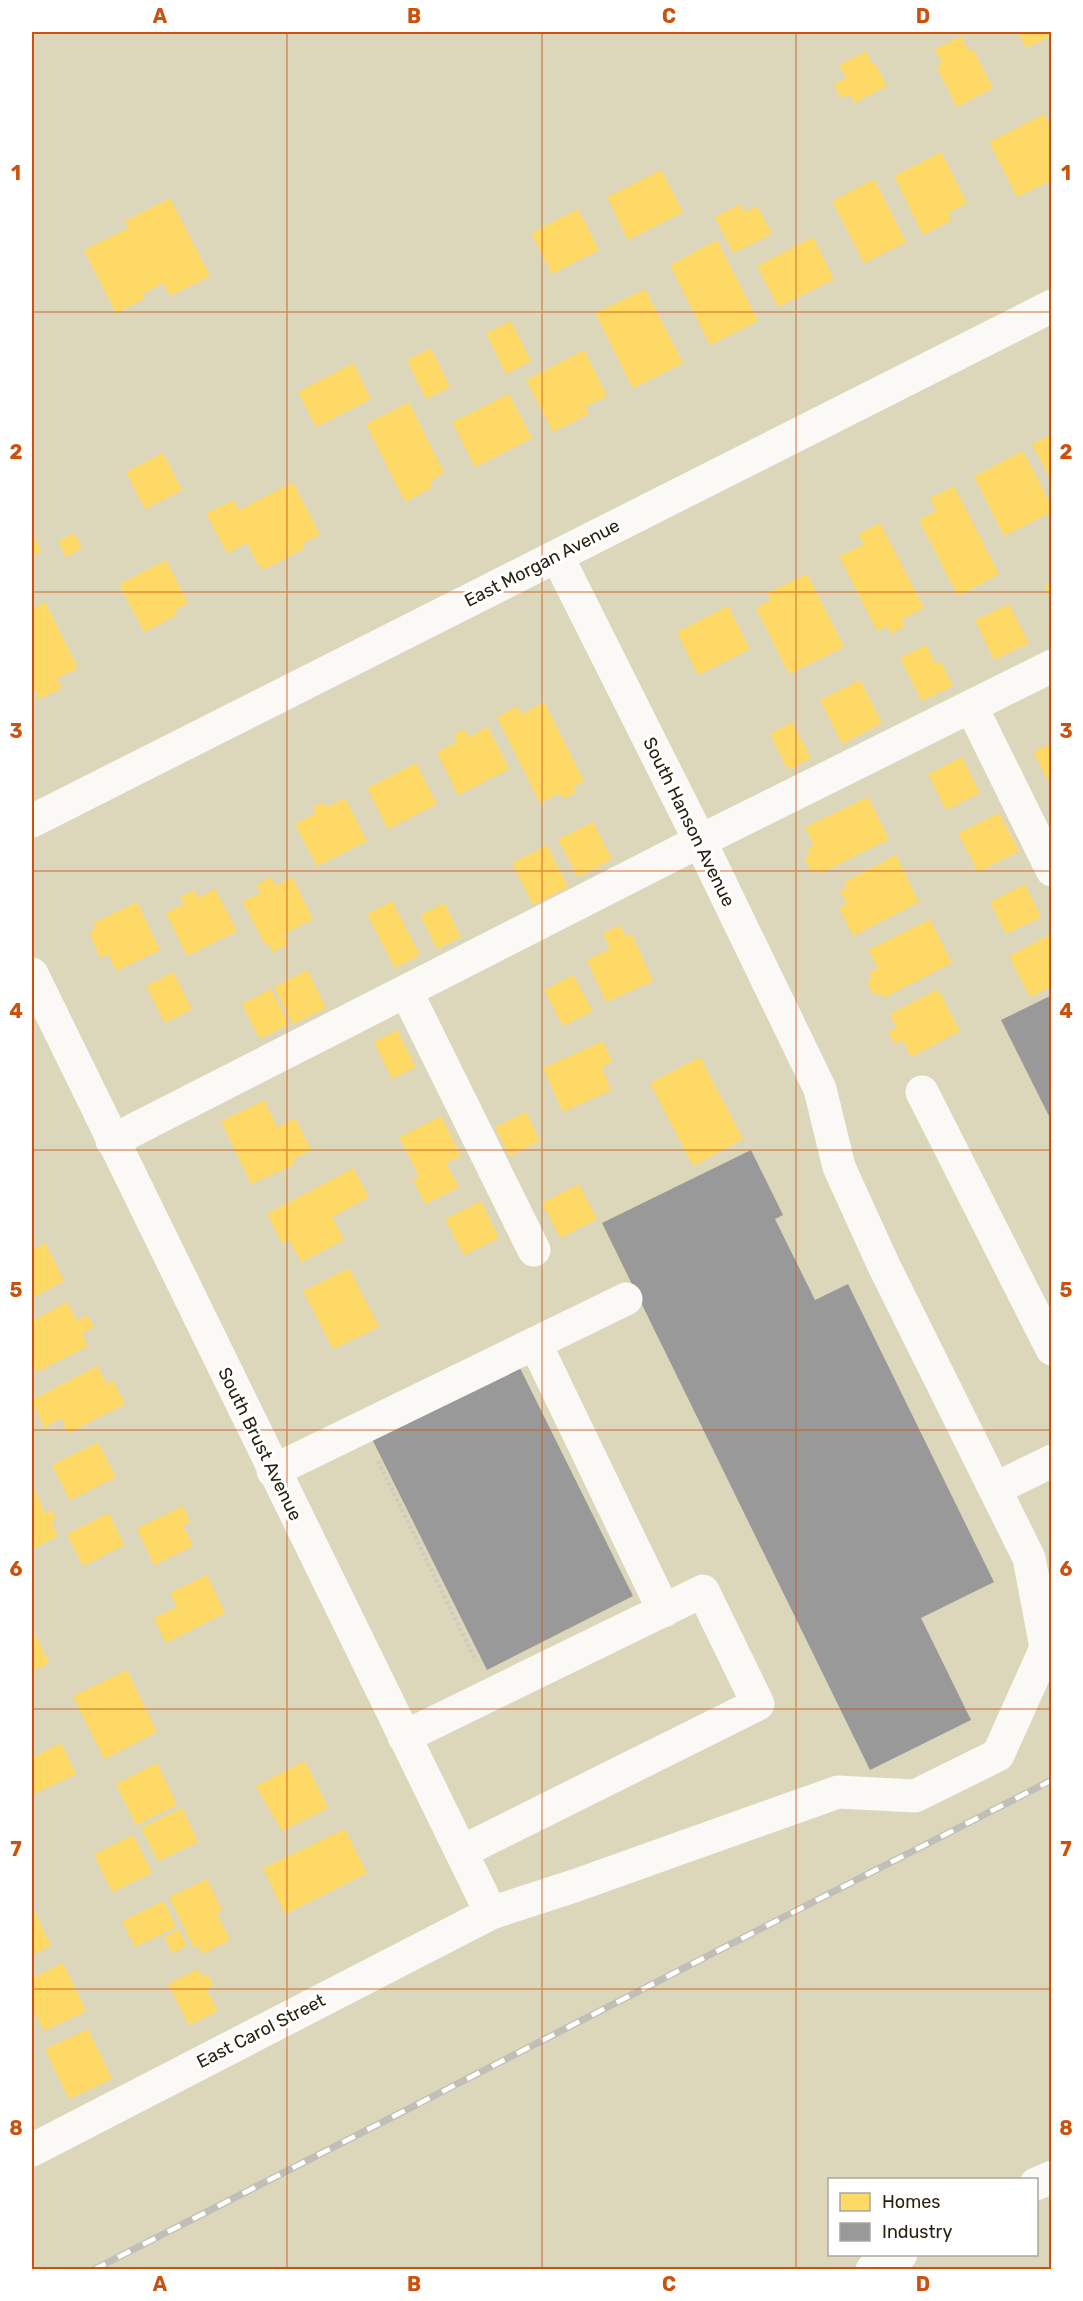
<svg xmlns="http://www.w3.org/2000/svg" width="1083" height="2301" viewBox="0 0 1083 2301" font-family="Rubik,sans-serif">
  <style>
    .homes { fill: #ffd966 }
    .industry { fill: #999 }
    .lines { fill: none; stroke-linecap: round; stroke-linejoin: round }
    .path { stroke: #cccac2; stroke-width: 4; stroke-dasharray: 3 3; stroke-linecap: butt }
    .minor { stroke: #faf9f5; stroke-width: 33 }
    .rail-casing { stroke: #c0beb7; stroke-width: 7 }
    .rail { stroke: #fff; stroke-width: 4.5; stroke-dasharray: 14; stroke-linecap: butt }
    .grid { fill: none; stroke: #cb510d; stroke-width: 1.5; stroke-opacity: 0.55 }
    .labels { text-anchor: middle; stroke-width: 6; stroke-linejoin: round; paint-order: stroke }
    .street-label { font-size: 18px; fill: #272310; stroke: #fff }
    .neatline { fill: none; stroke: #cb510d; stroke-width: 2 }
    .grid-label { font-size: 20px; text-anchor: middle; font-weight: bold; fill: #cb510d }
  </style>
  <rect width="100%" height="100%" fill="#dcd6ba"/>
  <!-- homes -->
  <path class="homes" d="M1018,32H1052V35L1026,48Z
    M961,36L969,51L973,49L993,88L957,107L936,66L942,64L935,49Z
    M866,51L872,64L875,63L887,86L854,103L850,94L841,98L834,84L846,78L839,65Z
    M1044,114L1052,129V180L1017,197L989,142Z
    M941,152L967,203L948,213L952,220L923,235L894,176Z
    M661,170L683,212L628,240L607,197Z
    M874,179L906,242L864,263L832,201Z
    M170,198L210,276L170,296L163,283L142,294L145,298L116,313L84,250L128,228L125,221Z
    M740,204L744,212L757,206L772,234L733,253L715,217Z
    M578,209L599,250L552,274L531,233Z
    M813,237L834,279L778,307L757,266Z
    M717,240L758,321L710,345L670,265Z
    M645,289L683,363L633,388L595,313Z
    M511,321L531,361L506,374L486,333Z
    M431,348L450,387L426,399L407,360Z
    M584,350L607,396L585,407L589,414L553,432L526,380Z
    M353,363L371,399L316,427L298,392Z
    M509,394L532,438L475,467L452,422Z
    M409,402L444,473L430,481L433,487L405,502L366,424Z
    M1052,434V482L1032,444Z
    M1023,451L1052,507V512L1004,536L974,476Z
    M163,453L182,490L145,509L126,472Z
    M293,482L320,535L303,543L305,548L263,570L260,564L258,565L247,543L227,553L206,513L234,500L239,510Z
    M954,486L999,574L958,596L919,520L936,511L930,498Z
    M880,523L924,608L902,619L905,626L891,634L887,626L877,631L839,556L864,544L858,534Z
    M32,532L41,551L32,556Z
    M74,533L82,548L66,557L58,541Z
    M166,560L188,603L175,610L177,615L144,632L119,584Z
    M807,574L844,647L789,674L756,608L771,600L767,593Z
    M1052,583V600L1044,586Z
    M45,602L78,668L57,678L62,688L39,699L32,685V609Z
    M1009,604L1029,643L994,660L975,620Z
    M728,606L750,649L698,675L677,632Z
    M926,645L936,664L941,662L953,686L922,701L900,658Z
    M860,680L882,723L842,744L820,700Z
    M544,702L584,781L573,787L576,792L563,799L560,793L540,803L497,717L517,706L521,714Z
    M792,722L811,758L788,770L770,734Z
    M488,727L509,769L458,795L437,752L457,742L454,735L464,729L468,737Z
    M1052,743V784H1050L1033,752Z
    M962,757L980,793L946,810L928,774Z
    M416,763L437,804L388,829L367,788Z
    M868,797L889,839L819,874L817,869L811,872L804,858L810,855L807,849L814,845L805,827Z
    M345,798L367,841L317,866L295,824L316,813L313,807L323,802L326,807Z
    M999,813L1019,851L978,872L958,833Z
    M593,822L612,859L578,877L558,839Z
    M547,845L568,887L533,905L512,863Z
    M896,855L919,902L853,936L839,908L847,904L840,891L847,887L844,882Z
    M271,877L276,886L292,877L313,919L284,934L289,944L273,952L268,944L265,945L243,902L260,893L256,885Z
    M1025,884L1041,917L1006,934L990,902Z
    M215,889L237,931L187,956L166,913L184,904L180,897L194,890L197,898Z
    M392,901L420,955L395,968L367,914Z
    M137,902L160,950L116,971L108,954L100,958L89,932L96,929L93,923Z
    M444,903L461,937L437,949L420,915Z
    M930,919L952,963L883,998L880,992L874,996L867,981L872,978L869,973L878,968L868,950Z
    M620,925L626,937L632,934L653,981L606,1002L587,960L610,949L603,933Z
    M1049,935L1052,940V986L1030,997L1009,956Z
    M307,970L326,1008L293,1024L274,987Z
    M173,972L192,1009L165,1023L146,986Z
    M573,975L593,1011L563,1026L544,990Z
    M271,989L289,1024L260,1039L242,1004Z
    M938,989L960,1031L911,1057L902,1040L895,1044L888,1032L897,1028L890,1014Z
    M397,1030L416,1067L392,1079L374,1042Z
    M603,1041L612,1062L602,1067L611,1090L563,1112L543,1068Z
    M700,1057L743,1139L693,1166L650,1083Z
    M264,1100L277,1127L295,1118L311,1150L293,1159L295,1164L251,1184L221,1121Z
    M526,1112L540,1141L509,1156L495,1127Z
    M441,1116L461,1156L446,1163L459,1187L425,1204L413,1179L419,1176L399,1137Z
    M353,1168L369,1197L332,1217L344,1240L301,1262L289,1240L282,1243L267,1214Z
    M579,1184L597,1219L560,1238L542,1203Z
    M481,1201L499,1238L464,1255L445,1219Z
    M45,1243L64,1281L32,1298V1250Z
    M349,1268L379,1327L333,1349L303,1291Z
    M67,1302L77,1321L87,1315L94,1327L82,1333L88,1346L37,1372L32,1361V1321Z
    M97,1366L107,1384L113,1380L125,1404L68,1433L61,1418L44,1428L32,1400Z
    M98,1442L116,1477L70,1500L52,1465Z
    M32,1485L45,1513L52,1511L56,1519L51,1522L58,1536L32,1549Z
    M183,1506L190,1522L183,1525L193,1546L154,1565L137,1528Z
    M109,1513L124,1545L83,1566L67,1534Z
    M207,1575L225,1613L166,1643L154,1618L177,1607L170,1593Z
    M36,1636L49,1663L35,1670L32,1664V1638Z
    M127,1670L157,1732L104,1759L73,1696Z
    M61,1743L76,1774L34,1794L32,1788V1758Z
    M305,1761L328,1808L282,1831L256,1786Z
    M157,1763L177,1805L136,1825L116,1784Z
    M182,1808L198,1842L158,1861L141,1828Z
    M345,1829L367,1873L285,1914L263,1868Z
    M133,1835L152,1873L112,1892L94,1854Z
    M207,1879L222,1910L217,1913L230,1940L202,1954L199,1946L194,1948L169,1897Z
    M164,1901L176,1927L135,1947L122,1921Z
    M32,1906L51,1946L32,1955Z
    M179,1929L187,1946L172,1953L164,1937Z
    M63,1963L86,2011L44,2031L35,2013L32,2014V1978Z
    M198,1969L202,1977L207,1974L213,1985L206,1988L218,2011L189,2025L168,1984Z
    M88,2029L112,2079L69,2099L45,2049Z"/>
  <!-- industry -->
  <path class="industry" d="M1052,995V1122L1001,1020Z
    M751,1150L783,1215L775,1219L815,1300L848,1284L994,1582L921,1618L971,1720L870,1770L602,1223Z
    M519,1366L633,1596L487,1670L372,1439Z"/>
  <g class="lines">
    <!-- path -->
    <path class="path" d="M378,1461L476,1661"/>
    <!-- minor -->
    <path class="minor" d="M971,706L1052,870
      M32,821L1052,306
      M32,974L491,1913
      M406,991L534,1250
      M922,1092L1052,1349
      M112,1141L700,841L1052,666
      M535,1343L664,1611
      M273,1471L626,1299
      M995,1489L1052,1461
      M404,1737L703,1591L758,1704L461,1852
      M32,2150L491,1913L574,1886L838,1792L915,1796L998,1755L1046,1648L1029,1558L884,1266L839,1167L820,1089L700,841L557,556
      M1036,2184L1052,2177
      M872,2270L901,2254"/>
    <defs>
      <path id="rail" d="M93,2270L1052,1780"/>
    </defs>
    <!-- rail casing -->
    <use href="#rail" class="rail-casing"/>
    <!-- rail -->
    <use href="#rail" class="rail"/>
  </g>
  <!-- grid -->
  <path class="grid" d="M287,32V2270M542,32V2270M796,32V2270M32,312H1052M32,592H1052M32,871H1052M32,1150H1052M32,1430H1052M32,1709H1052M32,1989H1052"/>
  <g class="labels">
    <!-- street labels -->
    <g class="street-label">
      <text transform="translate(542 563) rotate(-27)" y="6">East Morgan Avenue</text>
      <text transform="translate(689 822) rotate(64)" y="6">South Hanson Avenue</text>
      <text transform="translate(260 1444) rotate(64)" y="6">South Brust Avenue</text>
      <text transform="translate(261 2031) rotate(-27)" y="6">East Carol Street</text>
    </g>
  </g>
  <!-- border -->
  <rect width="1083" height="2301" fill="none" stroke="#ffffff" stroke-width="66"/>
  <!-- legend -->
  <rect x="828" y="2178" width="210" height="78" fill="#ffffff" stroke="#a9a79f" stroke-width="1.5"/>
  <rect x="840" y="2193" width="30" height="18" fill="#ffd966" stroke="#a9a79f" stroke-width="1.5"/>
  <text x="882" y="2208" font-size="18" fill="#272310">Homes</text>
  <rect x="840" y="2223" width="30" height="18" fill="#999999" stroke="#a9a79f" stroke-width="1.5"/>
  <text x="882" y="2238" font-size="18" fill="#272310">Industry</text>
  <rect x="33" y="33" width="1017" height="2235" class="neatline"/>
  <g class="grid-label">
    <text x="160" y="23">A</text>
    <text x="414" y="23">B</text>
    <text x="669" y="23">C</text>
    <text x="923" y="23">D</text>
    <text x="16" y="180">1</text>
    <text x="1066" y="180">1</text>
    <text x="16" y="459">2</text>
    <text x="1066" y="459">2</text>
    <text x="16" y="738">3</text>
    <text x="1066" y="738">3</text>
    <text x="16" y="1018">4</text>
    <text x="1066" y="1018">4</text>
    <text x="16" y="1297">5</text>
    <text x="1066" y="1297">5</text>
    <text x="16" y="1576">6</text>
    <text x="1066" y="1576">6</text>
    <text x="16" y="1856">7</text>
    <text x="1066" y="1856">7</text>
    <text x="16" y="2135">8</text>
    <text x="1066" y="2135">8</text>
    <text x="160" y="2291">A</text>
    <text x="414" y="2291">B</text>
    <text x="669" y="2291">C</text>
    <text x="923" y="2291">D</text>
  </g>
</svg>
